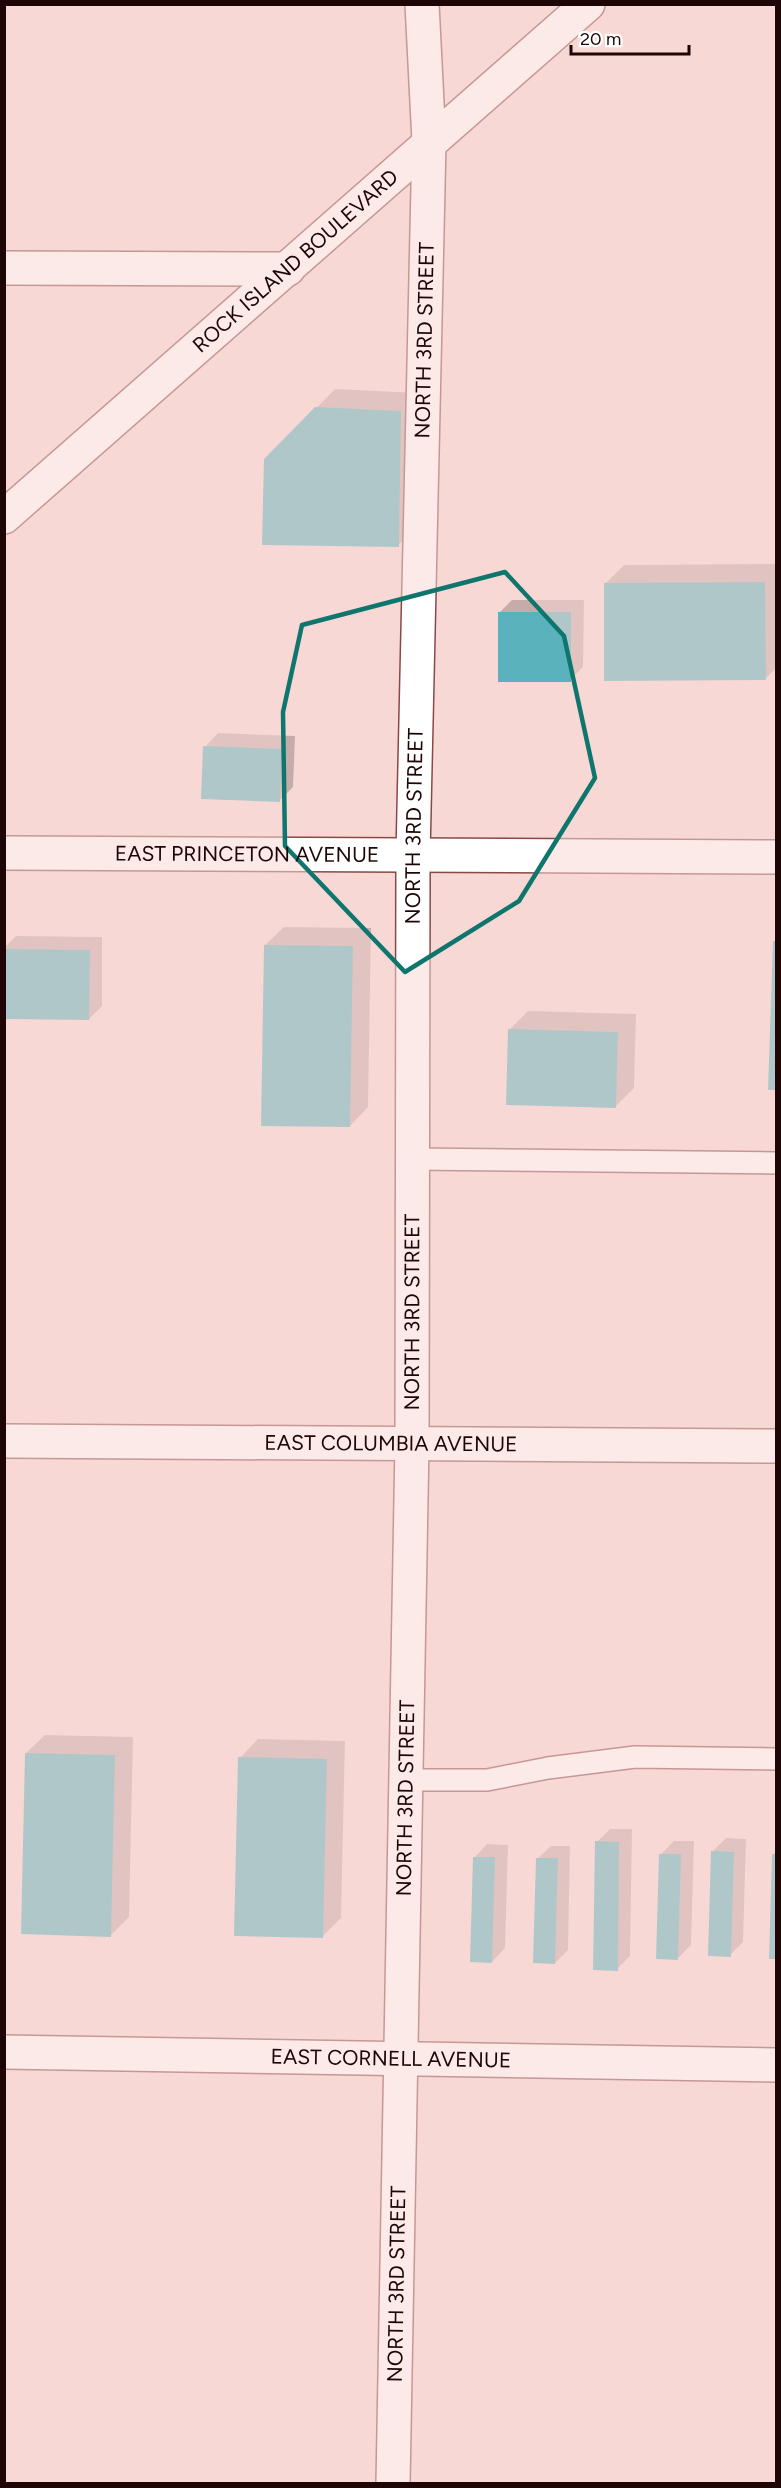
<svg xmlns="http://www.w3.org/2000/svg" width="781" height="2488" viewBox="0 0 781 2488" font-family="Figtree,sans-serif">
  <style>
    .shadow { fill: #0003 }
    .building { fill: #59b2bc }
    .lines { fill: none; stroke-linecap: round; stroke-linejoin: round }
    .service-casing { stroke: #894945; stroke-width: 24 }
    .minor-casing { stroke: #894945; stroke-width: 36 }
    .secondary-casing { stroke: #894945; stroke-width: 36 }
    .service { stroke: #fff; stroke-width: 21 }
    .minor { stroke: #fff; stroke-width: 33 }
    .secondary { stroke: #fff; stroke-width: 33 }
    .marked { fill: none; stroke: #0f766e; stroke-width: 4.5; stroke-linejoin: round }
    .labels { text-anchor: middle; stroke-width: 4.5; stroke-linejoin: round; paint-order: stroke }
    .street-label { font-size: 21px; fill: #1d0605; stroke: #fff }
  </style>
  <rect width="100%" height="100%" fill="#f7d8d5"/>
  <!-- shadow -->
  <path class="shadow" d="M335,389L419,393L417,527L398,545L266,459Z
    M776,564V668L765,679L605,584L624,565Z
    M512,600H584L583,667L570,680L499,613Z
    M218,733L295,736L293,787L279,801L205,747Z
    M284,927L371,928L368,1107L350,1126L265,945Z
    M16,936L102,937V1006L89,1019L4,1018V948Z
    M776,940V1088H770L775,942Z
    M528,1011L636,1014L634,1088L616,1106L509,1030Z
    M45,1735L133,1737L129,1917L111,1935L26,1753Z
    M258,1739L345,1741L341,1918L323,1936L240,1758Z
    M610,1829H632L630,1956L617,1969L597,1842Z
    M726,1838L746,1839L743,1942L730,1955L713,1851Z
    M674,1841H694L691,1945L678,1958L661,1854Z
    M487,1844L508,1845L505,1948L492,1962L474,1858Z
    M551,1846H570L568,1950L555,1963L537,1859Z
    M776,1851V1957H771L774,1854Z"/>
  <!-- building -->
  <path class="building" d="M315,407L401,411L399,547L262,545L264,459Z
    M765,582L766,680L604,681V583Z
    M498,612H571V682H498Z
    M203,746L282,749L280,802L201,799Z
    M773,941H776V1090H768Z
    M264,945L353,946L350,1127L261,1126Z
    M4,949L90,950L89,1020L4,1019Z
    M508,1029L618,1032L616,1108L506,1105Z
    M25,1753L115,1755L111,1937L21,1934Z
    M238,1757L327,1759L323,1938L234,1936Z
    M595,1841L619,1842L618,1971L593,1970Z
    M711,1851L734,1852L731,1957L708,1956Z
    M659,1854H681L678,1960L656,1959Z
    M772,1854H776V1959H769Z
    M473,1857H495L492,1963L470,1962Z
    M536,1858H558L555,1964L533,1963Z"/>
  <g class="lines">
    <defs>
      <path id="service" d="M412,1159L776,1163
        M406,1780H487L548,1768L635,1757L776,1759"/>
      <g id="minor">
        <path d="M4,268L288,269"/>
        <path id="s1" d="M4,853L776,857"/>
        <path id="s2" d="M4,1441L776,1446"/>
        <path id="s3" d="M4,2052L776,2065"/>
        <path id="s4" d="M393,2484L412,1444L413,855L429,142L422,4"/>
      </g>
      <g id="secondary">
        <path id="s5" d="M4,517L588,4"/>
      </g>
    </defs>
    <!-- service casing -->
    <use href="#service" class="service-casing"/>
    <!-- minor casing -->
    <use href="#minor" class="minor-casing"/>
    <!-- secondary casing -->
    <use href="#secondary" class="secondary-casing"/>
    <!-- service -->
    <use href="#service" class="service"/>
    <!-- minor -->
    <use href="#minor" class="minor"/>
    <!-- secondary -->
    <use href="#secondary" class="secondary"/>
  </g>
  <!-- marked area -->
  <path d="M0 0H781V2488H0ZM505,572L564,636L595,778L519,901L405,972L285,846L283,712L302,625Z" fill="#f7d8d5" fill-opacity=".55" fill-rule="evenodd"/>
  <path class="marked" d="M505,572L564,636L595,778L519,901L405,972L285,846L283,712L302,625Z"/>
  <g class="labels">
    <!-- street labels -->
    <g class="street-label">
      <text dy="7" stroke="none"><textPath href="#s5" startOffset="388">ROCK ISLAND BOULEVARD</textPath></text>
      <text dy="7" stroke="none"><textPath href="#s4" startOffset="2144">NORTH 3RD STREET</textPath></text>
      <text dy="7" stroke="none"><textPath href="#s4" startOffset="1658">NORTH 3RD STREET</textPath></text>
      <text dy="7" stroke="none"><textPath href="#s1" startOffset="243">EAST PRINCETON AVENUE</textPath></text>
      <text dy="7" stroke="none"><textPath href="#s4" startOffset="1172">NORTH 3RD STREET</textPath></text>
      <text dy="7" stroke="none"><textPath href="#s2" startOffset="387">EAST COLUMBIA AVENUE</textPath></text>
      <text dy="7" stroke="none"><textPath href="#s4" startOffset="686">NORTH 3RD STREET</textPath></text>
      <text dy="7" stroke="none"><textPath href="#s3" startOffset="387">EAST CORNELL AVENUE</textPath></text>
      <text dy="7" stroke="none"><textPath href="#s4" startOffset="200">NORTH 3RD STREET</textPath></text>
    </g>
  </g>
  <!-- border -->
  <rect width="781" height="2488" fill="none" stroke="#1d0605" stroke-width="12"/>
  <!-- scale -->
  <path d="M571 45v9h118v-9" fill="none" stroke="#1d0605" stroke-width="3"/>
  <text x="580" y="45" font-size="18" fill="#1d0605" stroke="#ffffff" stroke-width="4.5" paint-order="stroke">20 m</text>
</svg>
